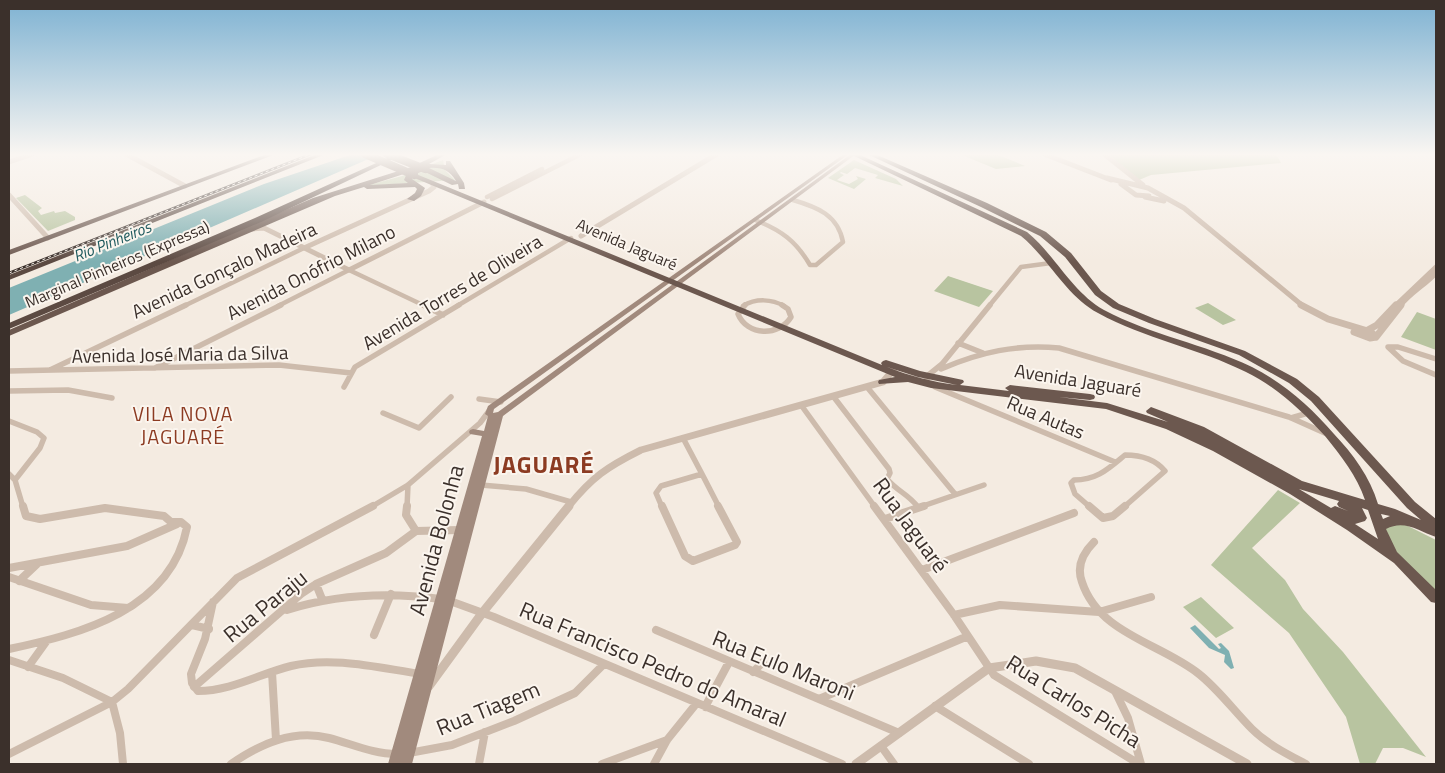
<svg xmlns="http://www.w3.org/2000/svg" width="1445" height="773" viewBox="0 0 1445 773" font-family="'Titillium Web',sans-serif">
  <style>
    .green { fill: #b8c4a0 }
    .water { fill: #7fb0b2 }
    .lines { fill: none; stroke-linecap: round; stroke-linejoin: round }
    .minor-far2 { stroke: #cdbbac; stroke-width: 4.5 }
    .minor-far1 { stroke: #cdbbac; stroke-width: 5.5 }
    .minor { stroke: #cdbbac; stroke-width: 8 }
    .tertiary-far2 { stroke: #cdbbac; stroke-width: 5 }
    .tertiary-far1 { stroke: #cdbbac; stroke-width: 7 }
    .tertiary { stroke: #cdbbac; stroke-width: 9 }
    .secondary { fill: #a18a7d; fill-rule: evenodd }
    .trunk { fill: #6c584f; fill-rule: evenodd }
    .motorway { fill: #5c4a42; fill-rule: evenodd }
    .rail-casing { stroke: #3b302b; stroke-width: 2.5 }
    .rail { stroke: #fbf5ee; stroke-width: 1; stroke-dasharray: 3; stroke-linecap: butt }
    .trunk-bridge { stroke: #6c584f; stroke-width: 8 }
    .labels { text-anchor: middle; stroke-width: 4; stroke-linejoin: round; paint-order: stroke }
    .far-water-label { font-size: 16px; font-style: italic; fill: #1f5a5e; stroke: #fbf5ee }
    .far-street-label { font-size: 16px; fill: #3b302b; stroke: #fbf5ee }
    .street-label { font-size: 19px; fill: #3b302b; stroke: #fbf5ee }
    .neighbourhood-label { font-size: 20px; letter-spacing: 1px; fill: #8c3b22; stroke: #fbf5ee }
    .near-street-label { font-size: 22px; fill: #3b302b; stroke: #fbf5ee }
    .district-label { font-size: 24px; font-weight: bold; letter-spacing: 1px; fill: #8c3b22; stroke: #fbf5ee }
  </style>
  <rect width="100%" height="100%" fill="#f4ebe1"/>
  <!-- green -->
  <path class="green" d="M966,154H996L1025,166L996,169L962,155Z
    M1108,154H1276L1281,163L1151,175L1139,180Z
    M443,160L445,170L455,180L365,186L402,176Z
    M854,160L896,179L903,186L875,178L878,175L855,168L847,174L841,172L840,173L844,175L837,180L849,184L858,179L856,176L866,179L854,189L828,178Z
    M25,195L42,208L38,211L41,215L54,211L55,213L65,211L75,217V220L48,231L16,198Z
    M948,276L993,291L979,307L934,291Z
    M1208,303L1236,320L1223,325L1195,308Z
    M1417,312L1436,319V350L1401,337Z
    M1278,490L1300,503L1252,548L1285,580L1303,609L1343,652L1426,757L1403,748H1383L1375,764H1360L1346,717L1289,633L1211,565Z
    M1389,524L1406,525L1436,540V592L1397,554L1385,528Z
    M1201,597L1234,628L1216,638L1183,607Z"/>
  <!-- water -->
  <path class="water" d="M353,154H380L9,315V288L264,184Z
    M1195,625L1219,649L1221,648L1218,644L1221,643L1229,651L1234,668L1231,669L1224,662L1225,655L1209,648L1190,628Z"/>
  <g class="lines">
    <!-- minor-far2 -->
    <path class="minor-far2" d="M487,197L542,169
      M492,199L581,154
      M755,220C781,230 796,241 810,265H816L843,242C838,215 817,207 793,200
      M184,306L304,248
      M278,306L349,270L425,306
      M457,306L571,238
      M743,306C756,298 772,299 784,306
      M989,306L1021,267L1051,263"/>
    <!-- minor-far1 -->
    <path class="minor-far1" d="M423,305L443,315
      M745,305L738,314C747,336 779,337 791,317L788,309L782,305
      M958,343L983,353
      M1436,359L1398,347H1388L1403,361L1436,375
      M155,368L281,305
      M941,369C980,352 1017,344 1059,348L1289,417L1327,434
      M50,370L186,305
      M9,371L279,365L351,373
      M927,379L926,377L942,364L990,305
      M344,387L355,367L459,305
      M867,387L955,494
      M935,387L1115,462
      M9,391L68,390L112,398
      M833,396L889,469L890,473L887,479C898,492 907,493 918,507
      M479,399L501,402
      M801,405L875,507
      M383,413L419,428L451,397
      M1291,418L1308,413
      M9,421L37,432L44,438L40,448L15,480L23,507
      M683,438L702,474
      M9,474L15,480
      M702,474L719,507
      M481,485L526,489L571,502
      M371,507L408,485L480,423L489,411
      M407,507L408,485
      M662,507L656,493L661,486L702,474
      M920,507L984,485
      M1090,507L1075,494L1071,483L1074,480C1097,480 1108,469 1125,455C1140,455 1155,459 1165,471L1124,507"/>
    <!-- minor -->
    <path class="minor" d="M407,506L406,515L416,531L459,530
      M662,506L685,556L693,561L735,545L737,542L718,506
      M874,506L954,615L994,675L1139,764
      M1089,506L1103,518L1113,516L1125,506
      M885,519L924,506
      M1094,542C1083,553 1076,566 1082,582C1099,634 1160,643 1199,674C1219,690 1234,711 1252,729C1267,744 1287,754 1306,764
      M9,568L127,546L177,524
      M922,570L1074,513
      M9,577L91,605L128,608
      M19,581L37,564
      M316,584L322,599
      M450,601L494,617L842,764
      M213,602L205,639L191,674L192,683L198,691C231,691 259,674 291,666C333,656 379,668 421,674
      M287,610C338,594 387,592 440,599
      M954,615L1000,605L1099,612L1151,597
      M192,625L209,629
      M656,630L899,733
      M374,635L391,594
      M9,649C81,634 171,610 187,527L181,522H171L164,516L105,508L40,519L26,516L23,506
      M9,660L63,678L112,702
      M28,667L46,642
      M272,672L276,740
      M753,672L763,662
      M194,687L301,594L316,584L386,553L416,531
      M1115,691L1128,718L1141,764
      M819,699L968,636
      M112,702L120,733L123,764
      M935,706L1029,764
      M705,707L729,662
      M881,746L894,764
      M409,753L452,745L514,721L575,693L604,664
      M9,754L112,702L128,689L237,578L373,506
      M231,764C260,744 293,729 329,738C352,744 373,754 397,754
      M479,764L485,732
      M602,764L667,740
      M654,764L667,740L696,704"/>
    <!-- tertiary-far2 -->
    <path class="tertiary-far2" d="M126,154L185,186
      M1044,154L1111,180
      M1104,154L1143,185
      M9,162L33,154
      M1107,178L1148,188L1184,208L1303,306
      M1121,184L1136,195L1149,196
      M9,195L48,238
      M1145,197L1164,201
      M252,229L264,228L349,270L484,202
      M581,236L717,154
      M304,248L429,191L434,187L431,181
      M1395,306L1436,267
      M1400,306C1410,293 1425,285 1436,273"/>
    <!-- tertiary-far1 -->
    <path class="tertiary-far1" d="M1301,305L1328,319L1371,332L1376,337
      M1366,331L1377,325L1396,305
      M1354,332L1370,338L1376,337
      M1376,337L1401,305
      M568,507C592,477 607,467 641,450L883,382L894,369"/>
    <!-- tertiary -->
    <path class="tertiary" d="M429,686L483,612L569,506
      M856,764L989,668L1036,661L1075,668L1247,764"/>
    <!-- secondary -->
    <path class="secondary" d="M844,154H849L494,409L493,413L498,412L851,154H856L503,416L412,764H400L427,666L400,764H388L482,436L470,434L469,432L470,430L473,429L484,431L488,416L485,414L488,406Z"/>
    <!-- trunk -->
    <path class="trunk" d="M267,154H276L9,255V250Z
      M439,154H447L429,164L446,165V161H450L464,183L465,189H459L458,184L452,185L423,171L416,174L882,365L881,363L883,361L886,360L920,371L963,380L964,382L960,385L1009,391L1005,388L1010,385L1090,394L1094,395L1095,397L1094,399L1090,400L1059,397L1107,403L1168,422L1147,413L1146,411L1151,407L1204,427L1302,481L1365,500C1357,476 1341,456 1325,436C1302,411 1277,387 1246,372C1198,348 1145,339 1098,313C1066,296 1049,259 1021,236L850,154H858L1027,232C1055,255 1072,292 1104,310C1151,335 1204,344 1252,367C1284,383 1311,407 1334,434C1353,454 1370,477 1378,504L1395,509L1421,520L1407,508L1311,401L1289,383L1239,355L1149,323L1113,308L1095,295L1065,257L1040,236L981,207L867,154H875L987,203L1046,232L1071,253L1101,291L1119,304L1155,319L1245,351L1297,379L1319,397L1415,502L1436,519V537C1419,531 1404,519 1386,529L1397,552L1436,590V603L1431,602L1394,563L1347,530L1290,494L1213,451L1166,429L1106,409L931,388L908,382L879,384L878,382L879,380L895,377L412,177V179L425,188L421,196L414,201L407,199L415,193L417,189L415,187L367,189L364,187L335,196L9,336V330L313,198L411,167ZM429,168C442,167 449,170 456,181ZM407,173L404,180L408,183L370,185ZM887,367L918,377L957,385C932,382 910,376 887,367ZM1299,489L1339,501L1337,504L1339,507L1348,511L1335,506L1331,508ZM1362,508L1368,510L1378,539L1355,524L1365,521L1367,518ZM1381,514L1390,516L1383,519Z"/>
    <!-- motorway -->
    <path class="motorway" d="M317,154H326L9,280V275Z
      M396,154H404L261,222L9,329V323L255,218Z"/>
    <defs>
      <path id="rail" d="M9,273L311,154"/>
    </defs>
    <!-- rail casing -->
    <use href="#rail" class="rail-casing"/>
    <!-- rail -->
    <use href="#rail" class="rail"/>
    <!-- trunk-bridge -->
    <path class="trunk-bridge" d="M365,154L414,175
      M387,154L425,169"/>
  </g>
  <!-- sky -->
  <linearGradient id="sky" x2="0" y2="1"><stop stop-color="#7eb2d2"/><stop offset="0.59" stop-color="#faf6f2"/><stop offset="1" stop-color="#faf6f2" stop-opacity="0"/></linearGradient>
  <rect width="1445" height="262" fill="url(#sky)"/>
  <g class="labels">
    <!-- far-water labels -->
    <g class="far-water-label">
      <text transform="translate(112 241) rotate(-22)" y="6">Rio Pinheiros</text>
    </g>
    <!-- far-street labels -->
    <g class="far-street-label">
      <text transform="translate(627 244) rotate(23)" y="6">Avenida Jaguaré</text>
      <text transform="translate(117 264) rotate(-23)" y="6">Marginal Pinheiros (Expressa)</text>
    </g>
    <!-- street labels -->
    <g class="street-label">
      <text transform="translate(224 270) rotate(-25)" y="7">Avenida Gonçalo Madeira</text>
      <text transform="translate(311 272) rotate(-27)" y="7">Avenida Onófrio Milano</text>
      <text transform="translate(452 292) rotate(-31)" y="7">Avenida Torres de Oliveira</text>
      <text transform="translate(180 354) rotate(-1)" y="7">Avenida José Maria da Silva</text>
      <text transform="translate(1078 380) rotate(9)" y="7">Avenida Jaguaré</text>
      <text transform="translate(1046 417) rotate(23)" y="7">Rua Autas</text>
    </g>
    <!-- neighbourhood labels -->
    <g class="neighbourhood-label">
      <text x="183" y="421">VILA NOVA<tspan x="183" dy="23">JAGUARÉ</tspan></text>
    </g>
    <!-- near-street labels -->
    <g class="near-street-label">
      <text transform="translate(911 525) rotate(54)" y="8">Rua Jaguaré</text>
      <text transform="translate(436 540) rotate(-75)" y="8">Avenida Bolonha</text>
      <text transform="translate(265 606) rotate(-39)" y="8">Rua Paraju</text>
      <text transform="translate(653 664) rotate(23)" y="8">Rua Francisco Pedro do Amaral</text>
      <text transform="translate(784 665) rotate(22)" y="8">Rua Eulo Maroni</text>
      <text transform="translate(1074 701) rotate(32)" y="8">Rua Carlos Picha</text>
      <text transform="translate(488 708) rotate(-22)" y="8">Rua Tiagem</text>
    </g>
    <!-- district labels -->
    <g class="district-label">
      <text x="544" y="473">JAGUARÉ</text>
    </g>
  </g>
  <!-- border -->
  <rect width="1445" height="773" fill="none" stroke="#3b302b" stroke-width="20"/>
</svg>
